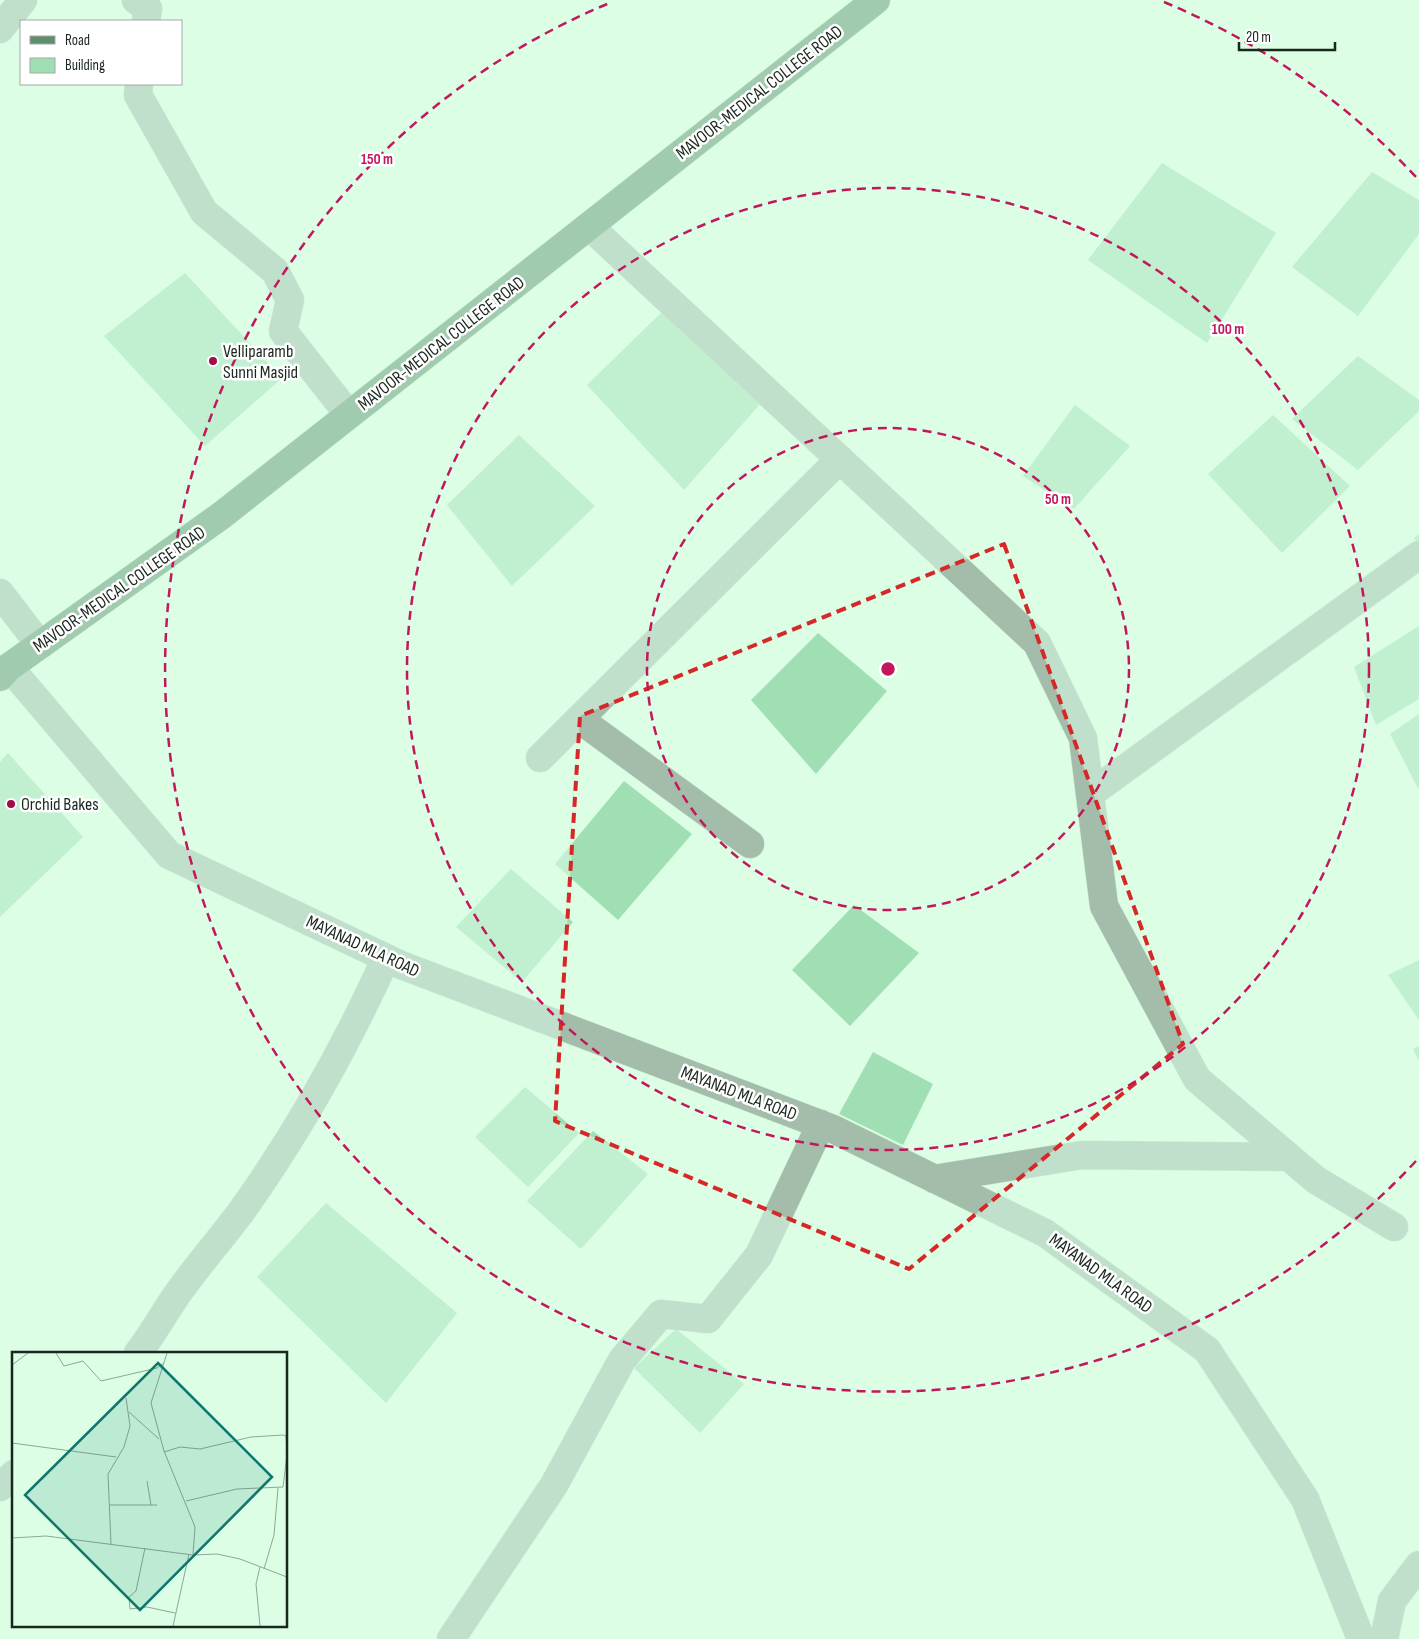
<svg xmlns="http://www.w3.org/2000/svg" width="1419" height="1639" viewBox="0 0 1419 1639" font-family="'Sofia Sans Condensed',sans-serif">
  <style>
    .building { fill: #a0dfb4 }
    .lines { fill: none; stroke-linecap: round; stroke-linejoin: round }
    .minor-casing { stroke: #b8d7c1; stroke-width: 29 }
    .major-casing { stroke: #b8d7c1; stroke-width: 29 }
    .minor { stroke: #a3bdaa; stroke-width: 28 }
    .major { stroke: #5c8f6d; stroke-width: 28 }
    .marked { fill: none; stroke: #d62828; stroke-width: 4; stroke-dasharray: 10 6; stroke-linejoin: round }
    .ring { fill: none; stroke: #c2185b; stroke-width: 2.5; stroke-dasharray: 9 6 }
    .poi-dot { fill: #a30b49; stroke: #fff; stroke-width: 2 }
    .labels { text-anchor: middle; stroke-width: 5; stroke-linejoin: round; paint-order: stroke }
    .street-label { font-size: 18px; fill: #1a271e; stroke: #fff }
    .poi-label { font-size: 18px; fill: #1a271e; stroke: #fff; text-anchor: start }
    .inset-road { fill: none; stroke: #8ea895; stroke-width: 1 }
    .view { fill: #0f766e; fill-opacity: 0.15; stroke: #0f766e; stroke-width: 2.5 }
    .inset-edge { fill: none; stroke: #1a271e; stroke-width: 2.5 }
    .centre { fill: #c2185b; stroke: #fff; stroke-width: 2.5 }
    .ring-label { font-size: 15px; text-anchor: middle; font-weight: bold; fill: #c2185b; stroke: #fff; stroke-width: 5; stroke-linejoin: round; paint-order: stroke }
  </style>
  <rect width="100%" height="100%" fill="#dbfee5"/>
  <!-- building -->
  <path class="building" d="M1162,163L1276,233L1207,343L1088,260Z
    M1372,172L1419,200V234L1358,316L1292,267Z
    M185,273L282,378L205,446L104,336Z
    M665,309L761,403L684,490L587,385Z
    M1358,356L1419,400V411L1358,470L1292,419Z
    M1075,405L1130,446L1074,509L1023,476Z
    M1273,415L1350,486L1282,553L1208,474Z
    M519,435L595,506L512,586L447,505Z
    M1419,534V546L1414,538Z
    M1419,626V699L1376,725L1354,667Z
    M818,633L887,691L816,774L751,700Z
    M1419,714V790L1390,734Z
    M8,753L83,837L0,917V762Z
    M624,781L692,834L618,920L555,864Z
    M511,869L573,922L522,982L456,927Z
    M854,905L919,953L850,1026L792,970Z
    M1419,960V1020L1388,975Z
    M1419,1046V1061L1413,1049Z
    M873,1052L933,1084L903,1145L839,1114Z
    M525,1087L579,1133L528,1187L475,1137Z
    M593,1131L648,1174L581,1249L527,1201Z
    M326,1203L457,1313L386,1403L257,1277Z
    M676,1329L744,1384L700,1433L634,1368Z"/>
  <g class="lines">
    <defs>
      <path id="minor" d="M136,0L148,9L146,21
        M0,29L23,0
        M139,84L138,95L204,212L275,271L290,300L283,331L349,415
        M589,226L1037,643L1083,738L1104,906L1197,1079L1316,1180L1394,1227
        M0,593L40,645
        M9,667L169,855L401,965L833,1129L1045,1233L1207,1350L1305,1499L1361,1639
        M579,719L750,844
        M540,758L840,459
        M1090,794L1419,555
        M934,1179L1082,1155L1288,1157
        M138,1353C152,1335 163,1315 176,1296C196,1267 220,1240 241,1212C296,1135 347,1044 386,958
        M0,1487L14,1474
        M451,1639L554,1485L622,1360L661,1314L708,1319L759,1255L821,1124
        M1384,1639L1392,1601L1419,1565"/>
      <path id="major" d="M0,677L9,667L222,515L876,0"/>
    </defs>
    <!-- minor casing -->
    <use href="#minor" class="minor-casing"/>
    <!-- major casing -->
    <use href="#major" class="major-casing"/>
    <!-- minor -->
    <use href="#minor" class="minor"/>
    <!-- major -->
    <use href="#major" class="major"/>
  </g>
  <!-- marked area -->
  <path d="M0 0H1419V1639H0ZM1004,544L1183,1044L909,1269L555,1121L580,716Z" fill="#dbfee5" fill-opacity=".55" fill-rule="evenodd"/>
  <path class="marked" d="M1004,544L1183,1044L909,1269L555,1121L580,716Z"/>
  <!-- distance rings -->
  <g class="ring">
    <circle cx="888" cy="669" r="241"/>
    <circle cx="888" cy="669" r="481"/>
    <path d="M1416 1161A722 722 0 1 1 612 2M1164 2A722 722 0 0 1 1416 177"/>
  </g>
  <!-- markers -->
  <g class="poi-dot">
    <circle cx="213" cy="361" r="5"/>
    <circle cx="11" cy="804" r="5"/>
  </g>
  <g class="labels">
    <!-- street labels -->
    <g class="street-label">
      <text transform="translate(759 92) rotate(-38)" y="6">MAVOOR-MEDICAL COLLEGE ROAD</text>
      <text transform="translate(441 343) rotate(-38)" y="6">MAVOOR-MEDICAL COLLEGE ROAD</text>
      <text transform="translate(119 589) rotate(-35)" y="6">MAVOOR-MEDICAL COLLEGE ROAD</text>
      <text transform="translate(363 946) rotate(25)" y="6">MAYANAD MLA ROAD</text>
      <text transform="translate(739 1093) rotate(21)" y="6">MAYANAD MLA ROAD</text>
      <text transform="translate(1101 1273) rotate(36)" y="6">MAYANAD MLA ROAD</text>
    </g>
    <!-- poi labels -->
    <g class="poi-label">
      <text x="223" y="357">Velliparamb<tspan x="223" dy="21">Sunni Masjid</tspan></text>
      <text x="21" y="810">Orchid Bakes</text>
    </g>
  </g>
  <!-- overview -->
  <g transform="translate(12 1352)">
    <rect width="275" height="275" fill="#dbfee5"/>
    <path class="inset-road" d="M44,1L52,14L71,9L89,29L145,16L152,11M155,1L139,51L152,99L183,175L181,203M0,13L16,1M117,60L147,87M0,91L104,105M152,100L168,95L188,97L239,85L271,83L274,84L275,99M135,129L139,153M174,149L225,137L271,135L275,103M97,153H145M0,186L34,184L181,203L205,202L228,207L275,225M99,192L96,122L112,95L118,74L114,46M133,196L124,239L117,245L118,257L135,255L163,261M252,217L262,183L266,136M161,274L177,202M248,274L244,232L248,215"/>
    <path class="view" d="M146,11L260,125L128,258L13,143Z"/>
    <rect width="275" height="275" class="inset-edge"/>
  </g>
  <circle cx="888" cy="669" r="8" class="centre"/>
  <g class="ring-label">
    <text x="377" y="164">150 m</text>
    <text x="1228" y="334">100 m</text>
    <text x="1058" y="504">50 m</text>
  </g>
  <!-- legend -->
  <rect x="20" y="20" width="162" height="65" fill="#ffffff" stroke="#a3a9a5"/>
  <rect x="30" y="36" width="25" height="8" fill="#5c8f6d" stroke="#a3a9a5"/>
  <text x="65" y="45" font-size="15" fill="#1a271e">Road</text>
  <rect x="30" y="58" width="25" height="15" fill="#a0dfb4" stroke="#a3a9a5"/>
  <text x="65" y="70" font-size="15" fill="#1a271e">Building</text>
  <!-- scale -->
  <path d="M1239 42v8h96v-8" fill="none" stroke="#1a271e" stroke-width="2.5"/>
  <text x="1246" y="42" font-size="15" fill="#1a271e" stroke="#ffffff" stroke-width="4" paint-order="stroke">20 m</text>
</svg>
